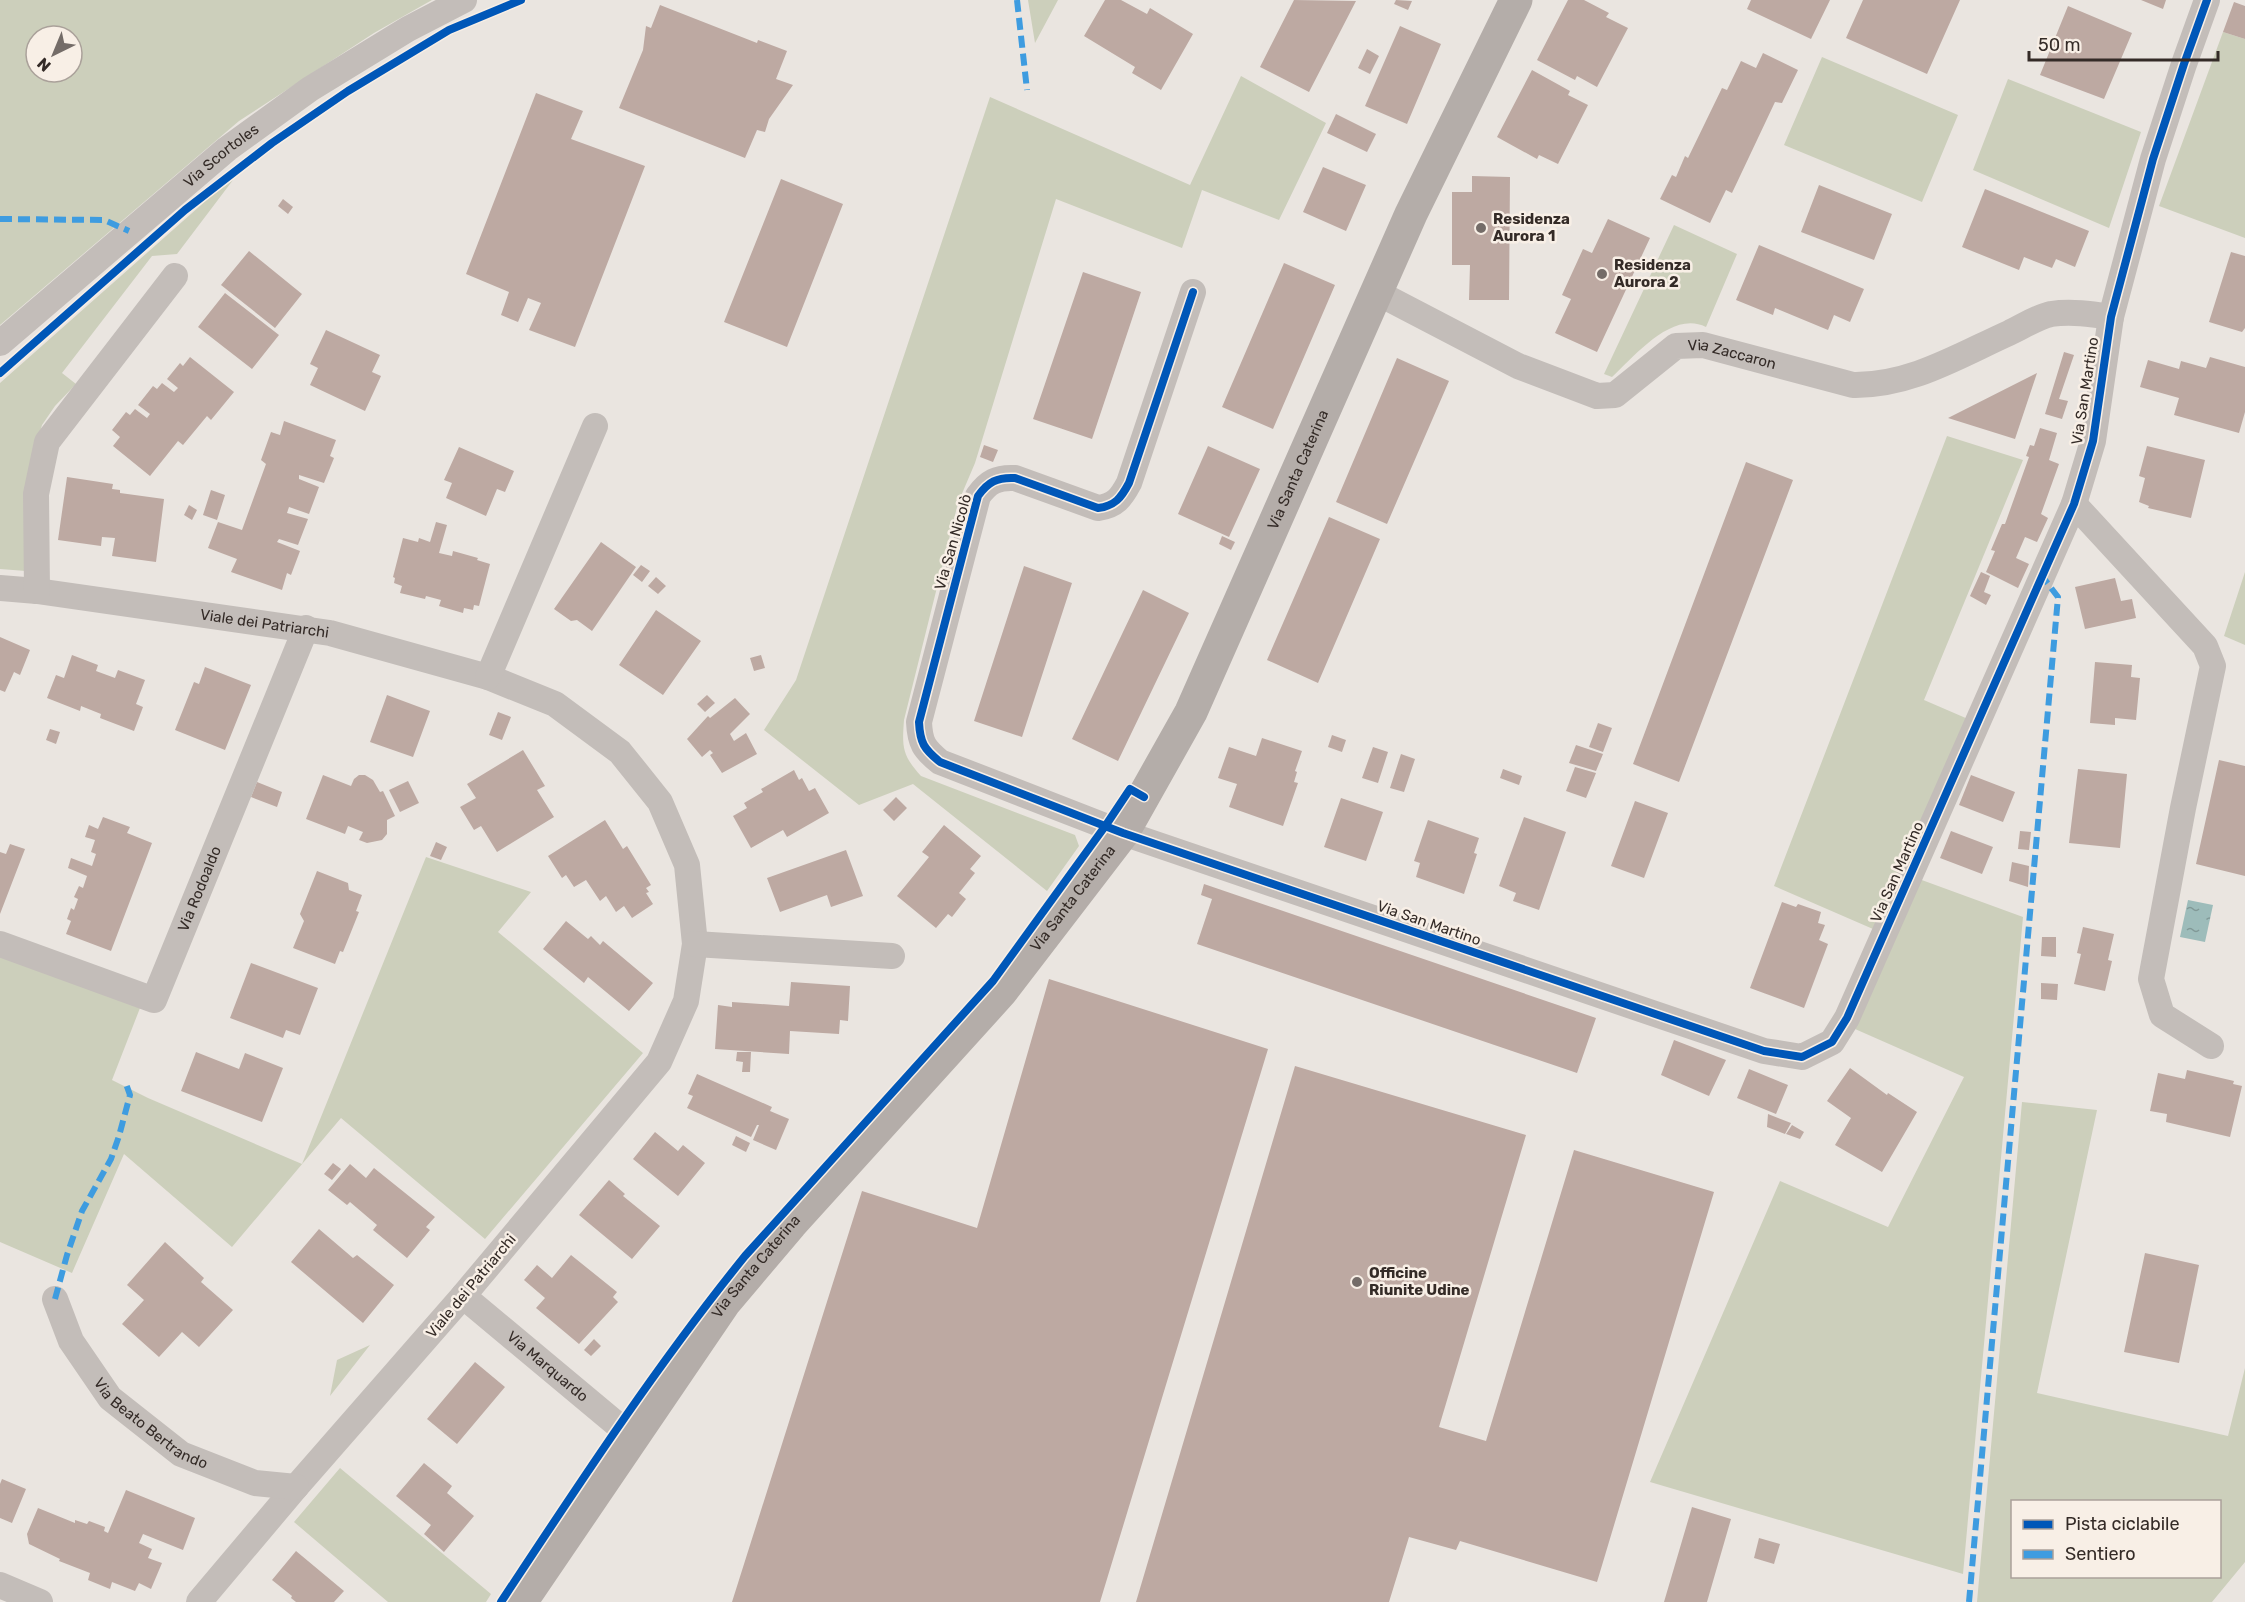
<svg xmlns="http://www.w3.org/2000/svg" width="2245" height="1602" viewBox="0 0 2245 1602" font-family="Rubik,sans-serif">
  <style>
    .green { fill: #cccfbb; fill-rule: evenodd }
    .water { fill: url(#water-ripples) }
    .building { fill: #bda9a2 }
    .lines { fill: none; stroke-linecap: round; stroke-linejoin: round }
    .street { stroke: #c3bdb9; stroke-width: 26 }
    .secondary { stroke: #b4ada9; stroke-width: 33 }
    .quiet { stroke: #3e9ce0; stroke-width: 6; stroke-dasharray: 12 6; stroke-linecap: butt }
    .cycleway-casing { stroke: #f8efe6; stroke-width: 11 }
    .cycleway { stroke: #0057b8; stroke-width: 8 }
    .poi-dot { fill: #746c68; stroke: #f8efe6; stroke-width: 2 }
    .labels { text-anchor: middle; stroke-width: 5; stroke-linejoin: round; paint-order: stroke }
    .street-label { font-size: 15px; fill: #342b27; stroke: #f8efe6 }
    .poi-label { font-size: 15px; font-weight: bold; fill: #342b27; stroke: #f8efe6; text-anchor: start }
  </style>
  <defs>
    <pattern id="water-ripples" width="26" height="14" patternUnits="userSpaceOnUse" patternTransform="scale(1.5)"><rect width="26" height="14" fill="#9dbcba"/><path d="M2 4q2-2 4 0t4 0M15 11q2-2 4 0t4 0" fill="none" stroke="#819997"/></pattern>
  </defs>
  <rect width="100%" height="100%" fill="#eae5e0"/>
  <!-- green -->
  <path class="green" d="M0,0H432L374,33L239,121L0,325ZM36,36H72V72H36Z
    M1028,0H1058L1035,43Z
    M2223,32L2245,39V238L2159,206Z
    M1822,57L1958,115L1922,202L1784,145Z
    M1241,76L1326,123L1279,220L1202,190L1182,248L1056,199L975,463L958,503L904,720C902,747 902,755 921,776L1075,835L1079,846L1047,891L913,784L859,805L764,730L796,680L990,97L1190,185Z
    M2008,79L2141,132L2109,228L1973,170Z
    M233,180L177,254L152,256L62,373L76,384L55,406L42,425L36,446L26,571L0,569V383L209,198Z
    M1674,225L1737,254L1706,327C1672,310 1635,356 1612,377L1604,374Z
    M1947,436L2023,460L1924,700L1968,719L1873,929L1774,886Z
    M2245,572V645L2224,636Z
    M426,857L531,892L498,932L643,1053L485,1239L341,1118L232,1247L124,1154L72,1273L0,1242V956L140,1008L112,1080L148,1098L302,1164Z
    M1919,879L2023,917L1963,1574L1650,1482L1780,1181L1888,1227L1964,1077L1855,1029Z
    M2022,1102L2097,1110L2037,1393L2228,1436L2245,1368V1562L2212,1602H1977ZM2012,1502H2220V1576H2012Z
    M370,1345L330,1396L337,1360Z
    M340,1468L491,1594L486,1602H388L294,1522Z"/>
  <!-- water -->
  <path class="water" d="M2188,900L2213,905L2205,942L2180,937Z"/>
  <!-- building -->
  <path class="building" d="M1105,0H1121L1147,14L1150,8L1193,34L1161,90L1132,73L1135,67L1084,36Z
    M1294,0L1356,1L1309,92L1260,67Z
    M1396,0L1412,1L1408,10L1394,4Z
    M1568,0H1584L1609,13L1606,17L1628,28L1597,87L1577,76L1575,80L1537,60Z
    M1751,0H1830L1811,39L1747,9Z
    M1863,0H1960L1927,74L1846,38Z
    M2141,0H2166L2163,9Z
    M2234,2L2245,6V39L2223,32Z
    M660,5L757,43L758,40L787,51L776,79L793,85L769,119L765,132L757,130L745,158L619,108L643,50L646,26L651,28Z
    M2068,6L2132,33L2104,99L2040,75Z
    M1400,26L1441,44L1407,124L1365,106Z
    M1367,49L1379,56L1370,74L1358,68Z
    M1763,53L1798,70L1782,103L1775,102L1732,193L1726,190L1710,223L1660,199L1672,175L1676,177L1685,156L1688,158L1722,88L1727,90L1741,61L1756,68Z
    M1532,70L1570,91L1568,95L1588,105L1558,164L1539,155L1537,159L1497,137Z
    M536,93L583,111L571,139L645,166L575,347L529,330L541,303L528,298L518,322L501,315L509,292L466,274Z
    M1336,114L1376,134L1367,152L1327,133Z
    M1323,167L1366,185L1346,231L1303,212Z
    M1472,176L1510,177L1509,300H1469L1470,265H1452V192H1472Z
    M781,179L843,204L787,347L724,322Z
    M1819,185L1892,214L1874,260L1801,232Z
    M1985,189L2089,231L2075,267L2056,259L2052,268L2024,257L2019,270L1962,247Z
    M283,199L293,207L288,214L278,206Z
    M1608,219L1650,238L1597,352L1555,333L1571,299L1562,295L1583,249L1592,253Z
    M1759,245L1864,289L1850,322L1834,315L1828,330L1775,308L1773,315L1736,300Z
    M249,251L302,294L275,328L221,285Z
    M2231,252L2245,256V328L2242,332L2209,322Z
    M1284,263L1335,285L1273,429L1222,407Z
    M1083,272L1141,292L1092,439L1033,419Z
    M225,293L279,335L252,369L198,327Z
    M326,330L380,355L372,372L381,376L365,411L310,385L318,368L310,364Z
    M2064,352L2074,355L2059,399L2068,401L2062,419L2045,414Z
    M190,357L234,392L211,420L207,416L183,445L178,441L150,476L113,446L120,437L112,430L126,412L130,415L135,409L147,418L150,414L138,405L153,386L157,389L162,383L174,392L178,388L167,379L180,363L183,366Z
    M2210,357L2245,367V412L2239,433L2174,415L2179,398L2140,387L2148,360L2179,369L2181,361L2206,368Z
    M1397,358L1449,381L1387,524L1336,502Z
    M2037,373L2015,439L1948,418Z
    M284,421L336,440L330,456L334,458L324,483L299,475V479L319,487L309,514L289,507L287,513L308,519L298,545L279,539L277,542L300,551L291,575L287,573L282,590L231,572L237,559L208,548L218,522L242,530L266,464L261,460L271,432L280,435Z
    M2040,428L2057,433L2049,460L2059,464L2041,514L2048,518L2037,542L2025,537L2016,558L2029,564L2018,588L1986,572L1995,551L1991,550L2002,524H2005L2029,457L2026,456L2030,445L2034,446Z
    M984,445L998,450L993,462L980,457Z
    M1208,446L1260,469L1229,537L1178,514Z
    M2147,446L2205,460L2191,518L2148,508L2149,506L2139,502L2145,478L2139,476Z
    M459,447L514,471L505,492L497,489L486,516L446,498L452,483L444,480Z
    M1746,462L1793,480L1679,782L1633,764Z
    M67,477L113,484L112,489L120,490V493L164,499L156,562L112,556L115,538L102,537L101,546L58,540Z
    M211,490L225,495L217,520L203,515Z
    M189,505L197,510L192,520L184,515Z
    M1329,517L1380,539L1318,683L1267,660Z
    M436,522L447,525L439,553L452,556L453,551L478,558L477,560L490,564L479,606L474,605L473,610L464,608L463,613L439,606L441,600L426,596L425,599L400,593L402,586L394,583L395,578L393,577L403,538L418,542L419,538L430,542Z
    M1222,536L1235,542L1231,550L1219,544Z
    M601,542L636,567L592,631L577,620L571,621L554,609Z
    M641,565L650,571L642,582L633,575Z
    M1024,566L1072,583L1022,737L974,721Z
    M1981,572L1990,576L1984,592L1991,595L1986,605L1970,596Z
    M656,577L666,586L658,594L648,586Z
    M2115,578L2121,601L2132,599L2136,618L2085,629L2075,587Z
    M1143,590L1189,613L1118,761L1072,739Z
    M656,610L701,641L663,695L619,665Z
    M0,637L30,650L20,675L14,672L5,692L0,690Z
    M72,655L98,665L96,671L115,678L118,670L145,680L136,704L143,707L134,731L100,718L101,714L81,706L80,711L47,698L56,675L64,678Z
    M761,655L765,668L754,671L750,658Z
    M2095,662L2132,665L2131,677L2140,678L2136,720L2115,718V725L2090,723Z
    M205,667L251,685L225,750L175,730L194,682L199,684Z
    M387,695L430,711L413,757L370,742Z
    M707,695L715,703L705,712L697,704Z
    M735,698L750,714L730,734L734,741L746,733L757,754L722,773L710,755L713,753L710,750L702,757L687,739L708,716L710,718Z
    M498,712L511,717L502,740L489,735Z
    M1598,723L1612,728L1603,752L1589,747Z
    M50,729L60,732L56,744L46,740Z
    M1332,735L1346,740L1342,752L1328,747Z
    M1262,738L1302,751L1295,771L1297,772L1294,782L1298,783L1283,826L1229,807L1237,784L1218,778L1229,747L1256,756Z
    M1576,745L1603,754L1596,771L1569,763Z
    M1373,747L1388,752L1378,783L1362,778Z
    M523,750L545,786L537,790L554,817L497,852L481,826L474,830L460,807L476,798L467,784Z
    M1401,754L1415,759L1404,792L1390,788Z
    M2219,760L2245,766V876L2196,864Z
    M1575,767L1596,773L1586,798L1566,791Z
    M1503,769L1522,776L1519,785L1500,778Z
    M2078,769L2127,774L2120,848L2069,843Z
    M794,770L799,780L802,778L809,791L815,788L829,813L787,837L783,830L751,848L733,816L747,808L744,803L763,792L761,789Z
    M323,775L351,786L354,779L359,775H365L373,780L380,792L383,791L395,816L387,820V834L382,840L367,843L359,840L363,832L348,826L345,834L306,819Z
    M1971,775L2015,792L2003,822L1959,805Z
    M408,781L419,803L400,812L389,790Z
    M257,782L282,792L277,807L251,797Z
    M896,797L907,808L894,821L883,810Z
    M1341,798L1383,812L1366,861L1324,847Z
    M1635,801L1668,813L1644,878L1611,866Z
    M103,817L130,827L127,833L152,843L111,951L66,934L71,921L67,919L71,908L74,910L78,899L74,897L79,886L83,888L87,876L68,868L71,858L92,866L96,854L91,852L95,840L85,837L89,825L98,829Z
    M1524,817L1566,832L1539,910L1513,901L1516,893L1499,886Z
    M605,820L623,849L627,846L651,885L646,888L649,892L646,893L653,904L632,918L624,906L616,912L606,896L600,901L586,880L574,887L566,875L562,878L548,856Z
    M1428,820L1479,838L1474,853L1477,854L1464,894L1416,877L1420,863L1414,861Z
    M944,825L981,856L970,869L975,873L959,893L966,899L952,917L948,914L936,928L897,896L929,857L922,852Z
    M1951,831L1993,847L1982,874L1940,858Z
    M2020,831L2031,832L2029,850L2018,849Z
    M436,842L447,847L441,860L430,856Z
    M10,844L25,849L0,914V852L6,854Z
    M846,850L863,896L831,907L827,895L780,912L767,878Z
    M2012,862L2029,866L2028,887L2009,881Z
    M317,871L348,883L349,890L362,895L356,911L359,912L343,952L340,951L335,964L293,948L304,921L300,914Z
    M1204,884L1596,1018L1577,1073L1197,944L1212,899L1201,895Z
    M1782,902L1796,907L1798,904L1821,912L1818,923L1825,925L1819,940L1828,944L1804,1008L1750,988Z
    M566,921L588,939L591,936L600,945L603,941L653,983L629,1011L588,977L584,983L543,949Z
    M2083,927L2114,934L2108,960L2112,961L2105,991L2074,984L2081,954L2077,953Z
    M2042,937H2056V957L2041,956Z
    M251,963L318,988L300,1035L286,1030L283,1038L230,1018Z
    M1049,979L1268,1049L1100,1602H732L862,1191L977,1228Z
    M791,982L850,986L848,1021L840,1020L839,1034L790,1031L789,1054L715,1049L718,1005L732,1007V1002L789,1006Z
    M2041,983L2058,984L2057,1000L2041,999Z
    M1674,1040L1726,1060L1709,1096L1661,1075Z
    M196,1052L239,1069L245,1053L283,1068L262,1122L181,1091Z
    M737,1052H751L750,1072H742L743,1062L736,1061Z
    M1295,1066L1526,1135L1439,1427L1486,1441L1574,1150L1714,1192L1597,1582L1460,1541L1456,1550L1409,1537L1389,1602H1136Z
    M1850,1068L1887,1095L1888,1093L1917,1112L1882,1172L1835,1145L1851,1118L1827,1101Z
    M1749,1069L1788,1085L1776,1114L1737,1098Z
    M2187,1070L2234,1081L2233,1084L2242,1086L2230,1137L2166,1122L2167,1114L2150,1111L2158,1073L2185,1079Z
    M697,1074L772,1107L770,1111L789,1119L776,1150L753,1140L759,1125H757L751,1137L687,1108L693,1096L688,1094Z
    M1768,1114L1791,1123L1785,1134L1767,1127Z
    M1792,1125L1804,1132L1800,1139L1786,1134Z
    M655,1132L678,1151L683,1145L705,1163L678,1196L633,1159Z
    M736,1136L750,1143L746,1152L732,1145Z
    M333,1163L341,1169L332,1180L324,1174Z
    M350,1164L366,1178L374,1168L435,1217L426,1227L430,1230L407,1258L373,1230L377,1225L350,1202L347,1205L328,1190Z
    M609,1180L625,1194L623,1196L660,1226L632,1259L579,1215Z
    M319,1229L353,1258L357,1255L394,1285L363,1323L291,1262Z
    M165,1242L204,1278L201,1282L233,1310L199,1347L182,1332L159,1357L122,1324L144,1300L127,1285Z
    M2145,1253L2199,1265L2179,1363L2124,1352Z
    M571,1255L617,1292L613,1297L618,1302L579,1344L536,1308L545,1298L524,1280L537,1265L552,1278Z
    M594,1339L601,1346L591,1356L584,1350Z
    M475,1362L505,1387L457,1444L427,1419Z
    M424,1463L452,1486L447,1493L474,1516L444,1552L424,1534L431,1525L396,1496Z
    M2,1479L26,1489L12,1523L0,1518V1484Z
    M126,1490L195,1518L183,1550L143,1534L139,1543L152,1549L148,1558L162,1563L151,1589L139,1583L135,1591L112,1582L110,1589L88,1580L90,1573L59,1561L60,1559L29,1544L27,1534L38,1508L75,1523V1520L87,1524L89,1521L105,1527L104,1531L108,1533Z
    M1692,1507L1731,1519L1707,1602H1664Z
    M1759,1538L1780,1544L1774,1564L1754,1558Z
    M296,1551L344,1591L334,1602H296L291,1598L292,1596L272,1580Z"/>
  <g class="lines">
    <!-- street -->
    <g class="street">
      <path d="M1193,292L1129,483C1121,498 1115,506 1098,508L1015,478C997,477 988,482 978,496L919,722C920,743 924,749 940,762L1123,833L1764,1051L1802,1057L1832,1042L1847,1018L2074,504L2093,441L2111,317L2153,159L2184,64L2207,0"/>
      <path id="s1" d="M1376,292L1518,366L1597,396L1615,395L1676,346L1703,345L1853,385C1910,386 1958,356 2009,333C2022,327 2037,317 2051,314C2071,311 2091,314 2111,317"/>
      <path id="s2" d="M0,343L227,149L310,89L408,29L464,0"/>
      <path d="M2074,504L2205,646L2213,666L2183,808L2151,979L2162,1015L2211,1046"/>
      <path id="s3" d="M0,588L37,591L330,633L488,677L555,704L620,752L660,802L687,865L695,944L686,1001L659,1062L463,1296L296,1487L199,1602"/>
      <path d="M37,591L36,494L47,442L175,276"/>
      <path d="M488,677L595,426"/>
      <path id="s4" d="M0,944L154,1000L306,628"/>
      <path d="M695,944L892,956"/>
      <path id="s5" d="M463,1296L632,1437"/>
      <path id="s6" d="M55,1299L71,1341L110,1398L181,1454L255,1483L296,1487"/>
      <path d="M0,1585L40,1602"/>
    </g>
    <!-- secondary -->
    <path class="secondary" id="s7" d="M521,1602L725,1302L791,1224L1001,992L1123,833L1191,712L1411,214L1516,0"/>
    <!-- quiet -->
    <path class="quiet" d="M1017,0L1027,90
      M0,219L104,220L129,231
      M55,1299L67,1255L82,1211L111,1159L119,1136L130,1095L125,1081
      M1969,1602L2058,597L2042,576"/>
    <defs>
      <path id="cycleway" d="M1193,292L1129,483C1121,498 1115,506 1098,508L1015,478C997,477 988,482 978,496L919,722C920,743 924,749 940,762L1123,833L1764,1051L1802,1057L1832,1042L1847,1018L2074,504L2093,441L2111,317L2153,159L2184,64L2207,0
        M0,373L185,210L272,143L348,91L449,30L521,0
        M501,1602C579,1484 656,1366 745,1256L993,981L1106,825L1130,789L1144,797"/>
    </defs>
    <!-- cycleway casing -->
    <use href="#cycleway" class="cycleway-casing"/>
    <!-- cycleway -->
    <use href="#cycleway" class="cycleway"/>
  </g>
  <!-- markers -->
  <g class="poi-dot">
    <circle cx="1481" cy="228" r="6"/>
    <circle cx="1602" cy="274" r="6"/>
    <circle cx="1357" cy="1282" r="6"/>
  </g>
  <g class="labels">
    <!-- street labels -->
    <g class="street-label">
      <text dy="5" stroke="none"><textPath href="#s2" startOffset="290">Via Scortoles</textPath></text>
      <text dy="5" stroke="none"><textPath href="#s1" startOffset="398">Via Zaccaron</textPath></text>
      <text transform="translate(2085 391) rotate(-81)" y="5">Via San Martino</text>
      <text dy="5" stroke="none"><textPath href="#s7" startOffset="1382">Via Santa Caterina</textPath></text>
      <text transform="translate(953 542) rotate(-74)" y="5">Via San Nicolò</text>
      <text dy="5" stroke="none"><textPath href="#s3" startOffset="267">Viale dei Patriarchi</textPath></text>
      <text transform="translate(1897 872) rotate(-66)" y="5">Via San Martino</text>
      <text dy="5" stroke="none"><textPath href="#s4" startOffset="284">Via Rodoaldo</textPath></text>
      <text dy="5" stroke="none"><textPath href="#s7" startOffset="896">Via Santa Caterina</textPath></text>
      <text transform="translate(1429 923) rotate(19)" y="5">Via San Martino</text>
      <text dy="5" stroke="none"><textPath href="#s7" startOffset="410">Via Santa Caterina</textPath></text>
      <text transform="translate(471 1286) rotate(-50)" y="5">Viale dei Patriarchi</text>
      <text dy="5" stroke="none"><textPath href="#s5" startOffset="110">Via Marquardo</textPath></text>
      <text dy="5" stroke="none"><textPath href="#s6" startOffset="162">Via Beato Bertrando</textPath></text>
    </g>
    <!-- poi labels -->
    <g class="poi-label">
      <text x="1493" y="224">Residenza<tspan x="1493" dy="17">Aurora 1</tspan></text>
      <text x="1614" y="270">Residenza<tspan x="1614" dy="17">Aurora 2</tspan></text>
      <text x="1369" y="1278">Officine<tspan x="1369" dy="17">Riunite Udine</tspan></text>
    </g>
  </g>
  <!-- legend -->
  <rect x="2011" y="1500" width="210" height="78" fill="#f8efe6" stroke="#aaa19a" stroke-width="1.5"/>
  <rect x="2023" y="1520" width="30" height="9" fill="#0057b8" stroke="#aaa19a" stroke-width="1.5"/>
  <text x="2065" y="1530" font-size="18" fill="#342b27">Pista ciclabile</text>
  <rect x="2023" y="1550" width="30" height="9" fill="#3e9ce0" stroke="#aaa19a" stroke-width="1.5"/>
  <text x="2065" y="1560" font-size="18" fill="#342b27">Sentiero</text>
  <!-- north arrow -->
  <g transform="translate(54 54) rotate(223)"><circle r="28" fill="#f8efe6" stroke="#aaa19a" stroke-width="1.5"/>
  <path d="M0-4.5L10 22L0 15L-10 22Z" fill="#746c68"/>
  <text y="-9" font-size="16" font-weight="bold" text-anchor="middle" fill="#342b27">N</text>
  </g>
  <!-- scale -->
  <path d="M2029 51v9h189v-9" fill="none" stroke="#342b27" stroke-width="3"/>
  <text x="2038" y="51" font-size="18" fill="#342b27" stroke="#f8efe6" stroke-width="4.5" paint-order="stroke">50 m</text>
</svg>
